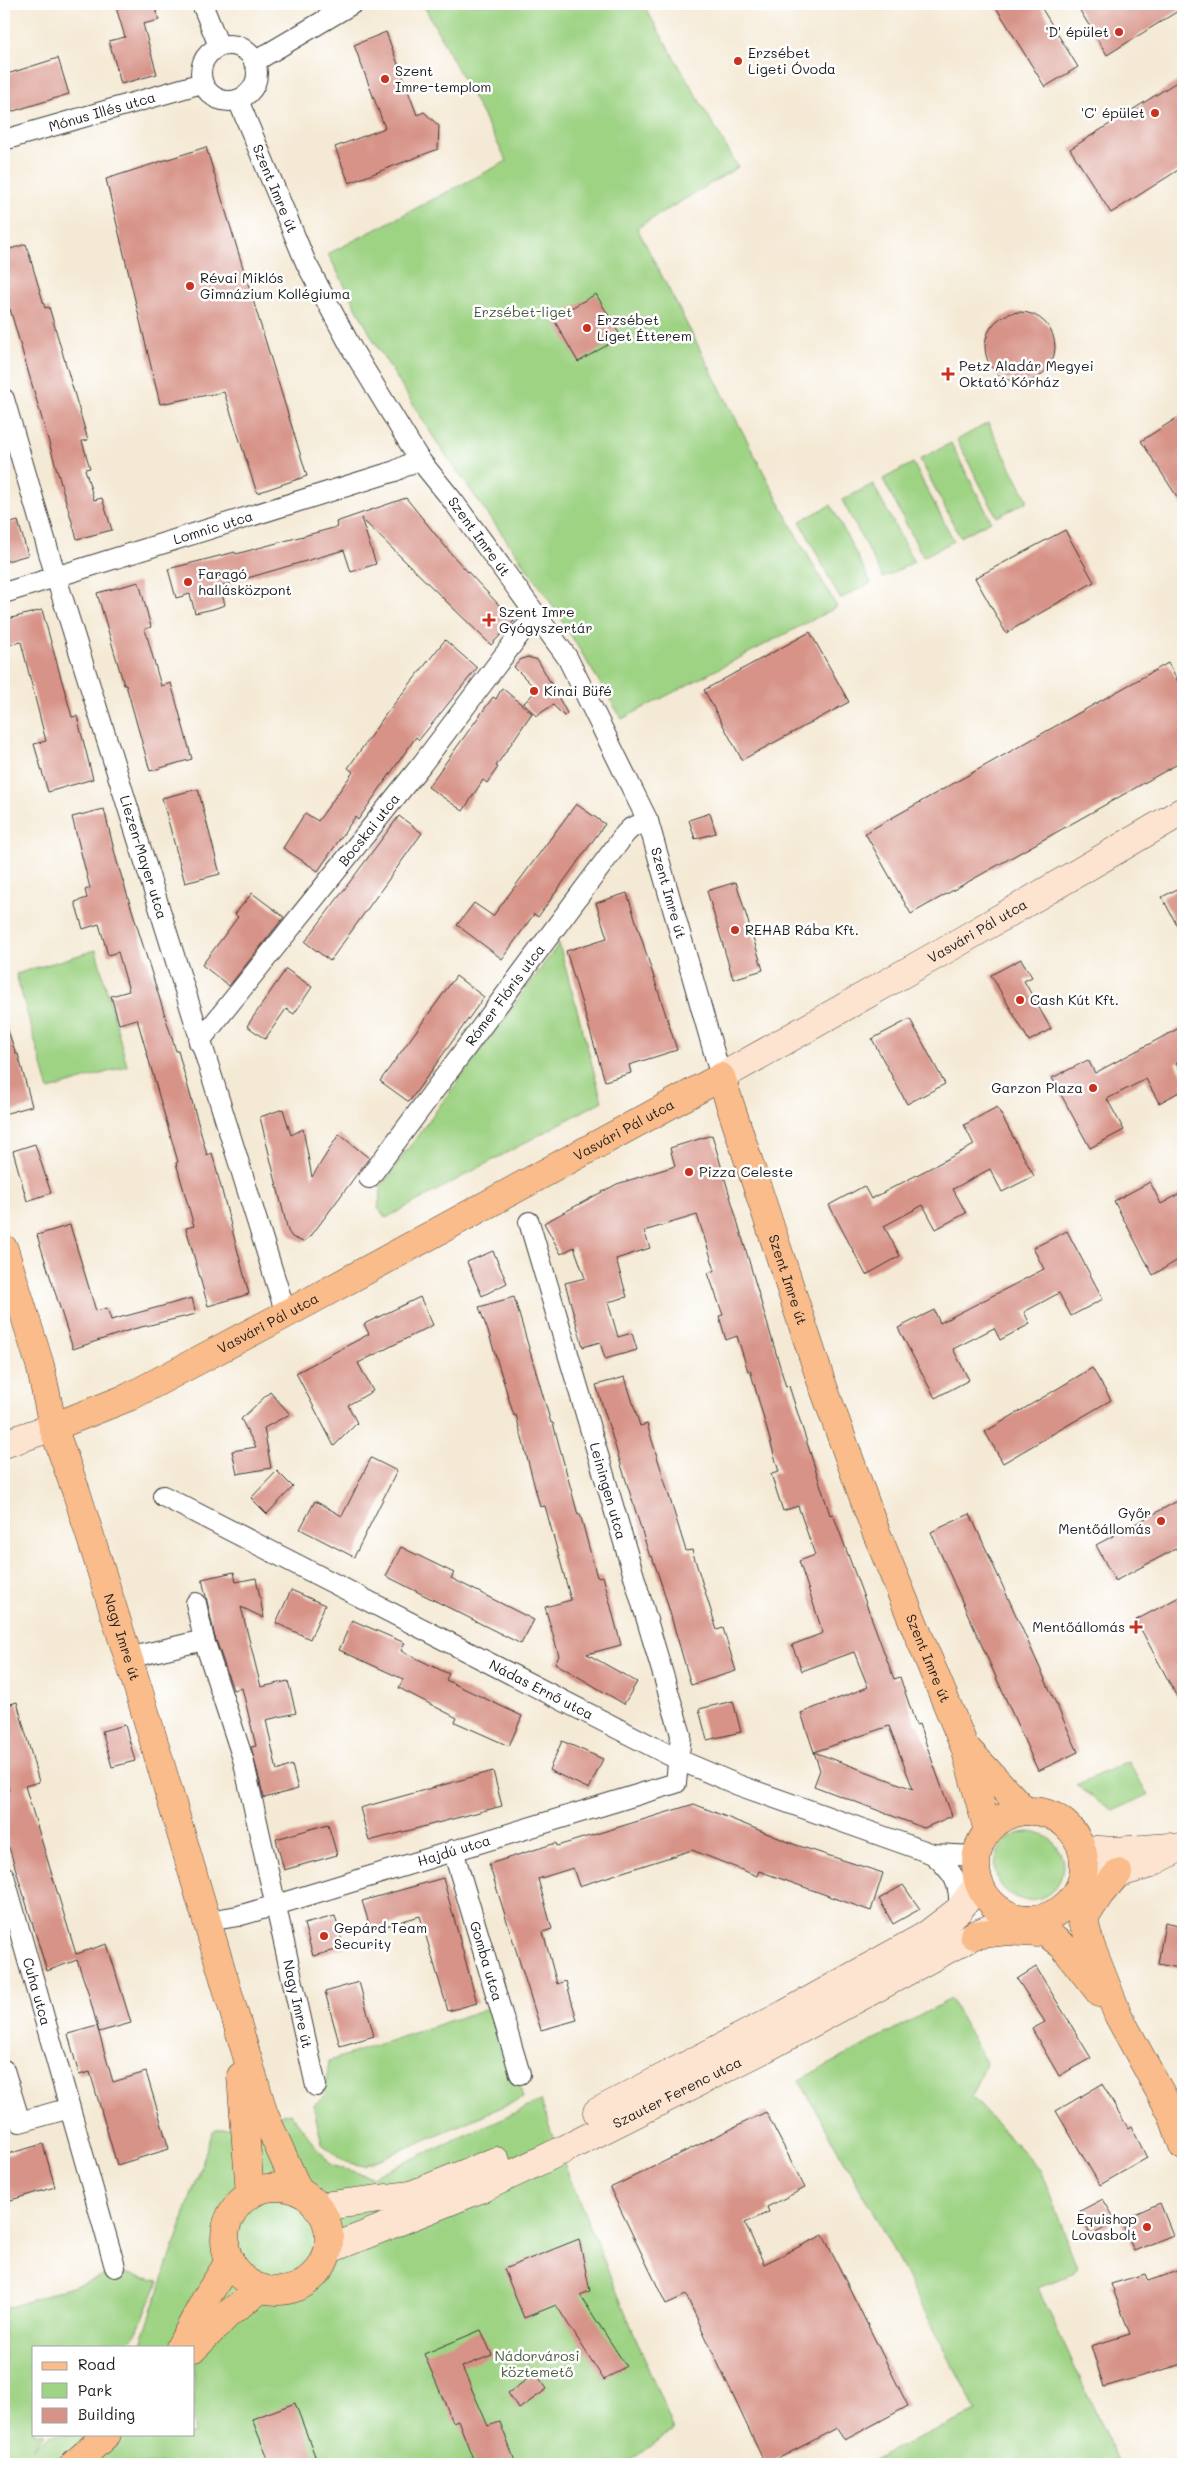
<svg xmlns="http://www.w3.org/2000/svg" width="1187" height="2468" viewBox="0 0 1187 2468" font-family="Mali,sans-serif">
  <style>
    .green { fill: #9ed384; stroke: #5d7850 }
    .building { fill: #d79387 }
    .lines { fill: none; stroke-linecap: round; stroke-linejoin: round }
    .street-casing { stroke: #3c3b38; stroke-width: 22 }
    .secondary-casing { stroke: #3c3b38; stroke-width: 29 }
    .primary-casing { stroke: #3c3b38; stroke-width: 29 }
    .street { stroke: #fff; stroke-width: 20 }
    .secondary { stroke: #fde4d0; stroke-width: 28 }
    .primary { stroke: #f9bc8a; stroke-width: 28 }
    .poi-dot { fill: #c8321e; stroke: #fff; stroke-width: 2 }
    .labels { text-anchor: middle; stroke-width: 5; stroke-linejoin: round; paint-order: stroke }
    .poi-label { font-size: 14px; fill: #1c1c1c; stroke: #fff; text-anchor: start }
    .street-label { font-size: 14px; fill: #1c1c1c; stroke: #fff }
    .park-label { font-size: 14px; fill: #4a5c40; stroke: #fff }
  </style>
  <rect width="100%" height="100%" fill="#fff"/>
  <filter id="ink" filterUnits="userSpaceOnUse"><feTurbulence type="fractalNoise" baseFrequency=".02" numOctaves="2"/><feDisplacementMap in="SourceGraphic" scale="10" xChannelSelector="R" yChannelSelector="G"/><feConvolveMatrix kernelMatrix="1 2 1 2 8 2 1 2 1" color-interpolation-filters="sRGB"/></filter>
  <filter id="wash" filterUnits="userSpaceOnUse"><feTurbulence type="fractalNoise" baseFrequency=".0096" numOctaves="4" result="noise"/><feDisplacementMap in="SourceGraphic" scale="20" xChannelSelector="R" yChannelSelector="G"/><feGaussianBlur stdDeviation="1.12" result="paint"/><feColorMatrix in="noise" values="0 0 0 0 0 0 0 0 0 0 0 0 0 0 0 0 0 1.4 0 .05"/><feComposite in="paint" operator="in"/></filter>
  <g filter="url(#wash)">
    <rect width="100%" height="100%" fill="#f4e9d4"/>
    <!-- green -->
    <path class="green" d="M423,4H643L738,167L637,228L794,531L837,607L622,719L548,598L439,446L375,343L328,254L507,161Z
      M988,423L1028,501L997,517L957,440Z
      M951,443L991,521L960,537L920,459Z
      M913,463L954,541L923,557L883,479Z
      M873,484L914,562L883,578L842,500Z
      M831,505L871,583L840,599L800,521Z
      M559,944L602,1101L386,1218L378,1208L382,1184Z
      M96,950L127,1066L49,1090L16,974Z
      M1128,1761L1148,1795L1113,1811L1076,1785Z
      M995 1866a34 34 0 1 1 68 0a34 34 0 1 1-68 0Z
      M951,1999L986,2063L972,2097L1041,2171L1077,2267L1072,2274L1038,2288L1119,2464H867L889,2451L977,2412L880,2225L799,2080Z
      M497,2005L523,2098L364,2166L346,2162L322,2144L313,2105L324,2097L329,2061Z
      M541,2101L552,2135L674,2430L625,2464H4V2309L118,2272L159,2281L137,2332L124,2347H34V2434H45L31,2450L51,2434H194V2347H140L213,2131L290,2113L331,2165L372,2177Z"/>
    <g id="blocks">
      <!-- building -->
      <path class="building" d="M115,4H154L159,20L143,24L157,74L121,84L109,41L125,37Z
        M994,4H1039L1078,67L1045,87Z
        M1076,4H1183V8L1107,55Z
        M386,32L417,115L424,112L439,126L438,149L349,183L335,147L385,128L354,45Z
        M58,58L69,94L4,114V75Z
        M1183,78V167L1111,213L1070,149Z
        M206,147L307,476L257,493L224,392L160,404L106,179Z
        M26,244L45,308L49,307L88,440L82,441L90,468L85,469L94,500L102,498L112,530L77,539L10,309L7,310L4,300V251Z
        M596,294L621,337L578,362L553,318Z
        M985 347a35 35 0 1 1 70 0a35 35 0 1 1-70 0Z
        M1183,414V506L1141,441Z
        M406,498L453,556L514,621L491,645L361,518L376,564L351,572L344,550L220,586L225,605L213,609L195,613L190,594L176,598L168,569L235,552L236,554L337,527L336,522Z
        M18,521L28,555L4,562V525Z
        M1065,530L1094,582L1006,633L975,578Z
        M139,582L151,627L145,629L161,686L171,683L192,759L150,771L126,685H124L97,593Z
        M42,610L72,717L77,716L93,779L48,792L34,744L46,741L21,642L4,646V620Z
        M810,632L849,702L742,760L704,690Z
        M445,640L477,668L419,740L416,737L358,820L355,817L318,871L283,848L305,813L318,821L353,772L348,768L386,714Z
        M527,657L538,660L567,713L564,716L553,705L536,716L524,703L537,690L514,667L520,660Z
        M1168,663L1183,691V761L911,914L865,833Z
        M502,688L532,713L496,766L498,767L487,783L483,780L463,811L428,787L493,697L496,699Z
        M198,789L220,874L185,883L162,798Z
        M576,804L605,824L538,917L534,914L502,959L457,925L474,903L493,916Z
        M104,809L117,862L176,1051H178L207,1155L212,1153L249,1294L208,1306L186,1228L194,1226L176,1163L178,1162L137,1019L119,1024L111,996L129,991L118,952L108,955L99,924L83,929L75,902L87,898L85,890L90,888L72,817Z
        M710,813L716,833L695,839L689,820Z
        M399,816L422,833L330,961L305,942Z
        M736,882L763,970L733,979L707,891Z
        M1183,886V937L1162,897Z
        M252,893L284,917L229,986L202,965L238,917L235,914Z
        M627,893L677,1050L629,1065L631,1073L605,1081L566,951L607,938L596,903Z
        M1021,959L1032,977L1024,981L1051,1029L1029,1041L991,975Z
        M286,969L312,987L294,1014L286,1009L265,1039L247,1026Z
        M456,976L484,997L409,1102L380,1081Z
        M910,1019L945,1084L907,1104L872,1039Z
        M6,1025L16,1054H18L32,1106L4,1114V1026Z
        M1183,1026V1059L1176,1063L1183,1075V1090L1159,1103L1146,1079L1107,1099L1124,1130L1090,1148L1052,1078L1088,1060L1095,1073Z
        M997,1107L1034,1176L1002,1192L990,1169L953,1189L966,1213L936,1229L923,1205L884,1226L900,1256L866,1275L829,1205L864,1186L871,1199L974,1145L964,1125Z
        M283,1109L291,1135L303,1129L312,1177L339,1134L369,1158L311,1236L303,1242L292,1237L288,1231L260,1117Z
        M712,1135L786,1387L789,1386L830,1515L833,1514L894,1679L900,1677L916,1725L919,1724L952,1816L924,1828L814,1786L820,1770L814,1752L913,1789L889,1726L814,1752L801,1713L868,1687L854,1652L802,1671L792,1645L823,1633L799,1561L815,1555L798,1506L783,1511L771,1474L779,1472L750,1370L748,1371L737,1336L726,1340L719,1316L723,1315L708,1273L715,1270L697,1215L644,1231L650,1248L616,1259L627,1297L608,1302L618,1337L632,1333L637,1350L605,1359L600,1342L583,1347L565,1283L585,1278L574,1247L561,1254L544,1223L617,1184L675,1166L670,1148Z
        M35,1144L51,1193L27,1201L13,1151Z
        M1150,1182L1161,1204L1183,1192V1257L1153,1275L1114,1201Z
        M70,1225L96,1311L107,1308L111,1320L192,1298L196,1314L133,1329L73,1349L37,1235Z
        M1067,1231L1103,1299L1071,1316L1059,1293L1024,1312L1030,1324L1000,1340L994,1328L953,1349L969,1380L935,1398L898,1328L934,1310L940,1323L1044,1269L1033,1248Z
        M493,1251L507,1283L482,1296L467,1262Z
        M420,1297L433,1325L358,1363L373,1391L348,1405L357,1423L334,1446L296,1373L369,1334L364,1324Z
        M514,1297L551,1423H553L578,1515L580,1514L597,1577L603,1576L621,1645L587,1654L637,1682L624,1704L555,1663L559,1656L545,1607L571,1600L545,1506L540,1507L516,1415L514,1416L489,1334L479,1307Z
        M1092,1368L1111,1400L1003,1463L985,1432Z
        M625,1377L640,1426L647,1424L686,1551L692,1550L717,1630L723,1628L736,1671L691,1685L664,1592L652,1556L650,1557L596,1385Z
        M270,1392L290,1414L264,1428L271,1468L237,1474L232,1451L256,1447L241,1419Z
        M371,1458L397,1471L354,1557L300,1529L315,1501L342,1516Z
        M277,1471L293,1487L267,1514L251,1498Z
        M1183,1498V1545L1115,1581L1096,1545Z
        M970,1514L1078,1752L1038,1771L931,1532Z
        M401,1547L454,1573L451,1578L534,1620L521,1644L386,1576Z
        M234,1572L236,1582L256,1578L264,1618L241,1607L261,1687L288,1681L296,1713L266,1720L277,1771L292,1765L298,1789L264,1798L251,1747L256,1746L242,1688L233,1690L215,1637L202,1579Z
        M291,1590L325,1605L310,1639L276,1623Z
        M1183,1595V1708L1136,1620Z
        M352,1620L405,1643L401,1651L449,1674L446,1680L522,1716L509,1746L455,1722L457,1718L399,1688L403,1679L339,1650Z
        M733,1701L741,1732L707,1740L699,1709Z
        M17,1702L39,1782L25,1786L76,1954L107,1944L131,2023L99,2032L88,1992L77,1960L47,1971L4,1831V1793L9,1791L4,1773V1706Z
        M125,1725L135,1761L112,1767L102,1731Z
        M562,1741L603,1759L589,1789L549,1770Z
        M493,1771L502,1806L369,1841L360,1808Z
        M694,1804L796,1845L883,1873L871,1911L759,1871L757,1876L692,1850L579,1886L573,1868L538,1879L552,1929L543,1932L557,1984L566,1981L577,2020L541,2030L489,1864L556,1843L557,1846Z
        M328,1824L337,1855L284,1870L276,1839Z
        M443,1878L477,2003L448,2011L420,1916L371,1930L362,1901Z
        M903,1885L920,1909L893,1924L879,1899Z
        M335,1916L344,1948L313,1956L304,1924Z
        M1165,1922L1183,1926V1969L1158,1964Z
        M1036,1967L1091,2058L1059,2076L1032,2029L1045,2022L1017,1979Z
        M359,1982L374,2036L340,2046L325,1992Z
        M97,2026L113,2082L146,2072L169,2149L117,2165L90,2072L79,2075L68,2034Z
        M1102,2084L1128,2128L1131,2126L1147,2158L1100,2185L1056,2111Z
        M766,2112L805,2188L767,2207L769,2212L745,2223L764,2264L823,2235L908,2406L845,2440L837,2428L768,2464H765L686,2295L666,2304L610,2188Z
        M43,2144L55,2187L4,2202V2155Z
        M1103,2199L1116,2221L1091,2236L1080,2211Z
        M1160,2203L1173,2235L1134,2251L1121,2220Z
        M579,2239L590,2291L580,2295L626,2366L604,2380L556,2305L524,2318L504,2269Z
        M1183,2269V2364L1104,2387L1091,2346L1130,2334L1111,2284L1145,2274L1148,2281Z
        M481,2330L492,2355L462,2367L488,2426L500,2422L516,2464H475L458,2420L453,2422L424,2354Z
        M536,2373L547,2389L519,2409L508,2393Z
        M295,2403L318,2464H270L252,2419Z"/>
    </g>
  </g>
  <g filter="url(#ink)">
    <use href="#blocks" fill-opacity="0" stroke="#3c3b38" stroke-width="1"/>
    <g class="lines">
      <defs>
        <g id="street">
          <path d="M202,4L219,46"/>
          <circle cx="229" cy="73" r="28"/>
          <path d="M254,62L352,4"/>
          <path id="s1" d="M238,100L306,263L352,349L419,459L453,501L567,657L648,821L721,1077"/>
          <path id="s2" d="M4,140L202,83"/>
          <path id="s3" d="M4,399L56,577L286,1314"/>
          <path id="s4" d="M4,593L395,471L419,459"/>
          <path id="s5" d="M199,1042L422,764L523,630L540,618"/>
          <path id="s6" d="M369,1178L625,834L631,828L648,821"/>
          <path id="s7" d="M163,1496L677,1759L738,1785L933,1854L976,1856"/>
          <path id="s8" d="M196,1603L204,1640L243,1759L316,2086"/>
          <path d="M128,1658L204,1640"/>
          <path id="s9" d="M453,1850L520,2074"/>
          <path d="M933,1854C953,1872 961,1882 959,1910"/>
          <path id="s10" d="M4,1876L115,2267"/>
          <path id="s11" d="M208,1921L238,1916L276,1905L676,1783L681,1735L529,1222"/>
          <path d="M4,2070L20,2122L70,2108"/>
        </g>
        <g id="secondary">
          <path id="s12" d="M721,1077L954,945L1183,811"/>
          <path d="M4,1444L53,1427"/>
          <path d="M1082,1849L1116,1851L1170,1847"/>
          <path d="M1081,1884L1147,1865L1183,1846"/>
          <path d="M597,2112L785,2014L925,1936L959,1910L979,1883"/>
          <path d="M317,2207L411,2195L496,2161"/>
          <path id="s13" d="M330,2249L485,2187L565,2149L766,2048L974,1935L996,1926"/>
        </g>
        <g id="primary">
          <path id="s14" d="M4,1249L40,1365L53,1427L77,1494L140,1695L264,2114L299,2192"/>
          <path id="s15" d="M53,1427L129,1397L286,1314L721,1077L820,1378L876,1532L965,1748L988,1831"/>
          <path d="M968,1750L1025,1811"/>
          <circle cx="1030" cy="1865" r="54"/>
          <path d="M1077,1893L1090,1944L1118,2015L1172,2114L1183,2146"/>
          <path d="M1028,1919L1063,1946L1100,1993"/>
          <path d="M1082,1922L1100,1894L1118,1873"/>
          <path d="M974,1935L1007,1931L1037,1933"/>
          <path d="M241,2076L250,2194"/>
          <circle cx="277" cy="2239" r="52"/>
          <path d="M180,2347L206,2298L230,2260"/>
          <path d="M194,2348L229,2313L262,2288"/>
          <path d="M74,2464L107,2434"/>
        </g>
      </defs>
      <!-- street casing -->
      <use href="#street" class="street-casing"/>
      <!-- secondary casing -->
      <use href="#secondary" class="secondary-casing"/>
      <!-- primary casing -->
      <use href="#primary" class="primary-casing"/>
      <!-- street -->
      <use href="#street" class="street"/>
      <!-- secondary -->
      <use href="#secondary" class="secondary"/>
      <!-- primary -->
      <use href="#primary" class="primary"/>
    </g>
  </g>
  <!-- markers -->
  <g class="poi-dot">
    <circle cx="1119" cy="32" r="5"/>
    <circle cx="738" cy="61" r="5"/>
    <circle cx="385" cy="79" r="5"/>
    <circle cx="1155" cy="113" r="5"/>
    <circle cx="190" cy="286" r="5"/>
    <circle cx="587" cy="328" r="5"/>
    <path d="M945.5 366.5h5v5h5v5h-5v5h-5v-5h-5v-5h5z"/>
    <circle cx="188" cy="582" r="5"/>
    <path d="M486.5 612.5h5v5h5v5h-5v5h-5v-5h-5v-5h5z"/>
    <circle cx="534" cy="691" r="5"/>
    <circle cx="735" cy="930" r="5"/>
    <circle cx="1020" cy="1000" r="5"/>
    <circle cx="1093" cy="1088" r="5"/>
    <circle cx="689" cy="1172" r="5"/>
    <circle cx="1161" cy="1521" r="5"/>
    <path d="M1133.5 1619.5h5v5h5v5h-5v5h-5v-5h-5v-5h5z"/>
    <circle cx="324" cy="1936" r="5"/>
    <circle cx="1147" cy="2227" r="5"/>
  </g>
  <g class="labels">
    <!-- poi labels -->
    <g class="poi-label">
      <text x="1109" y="37" text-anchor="end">'D' épület</text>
      <text x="748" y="58">Erzsébet<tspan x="748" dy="16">Ligeti Óvoda</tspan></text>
      <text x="395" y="76">Szent<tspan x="395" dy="16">Imre-templom</tspan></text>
      <text x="1145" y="118" text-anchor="end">'C' épület</text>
      <text x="200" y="283">Révai Miklós<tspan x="200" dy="16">Gimnázium Kollégiuma</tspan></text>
      <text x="597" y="325">Erzsébet<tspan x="597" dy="16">Liget Étterem</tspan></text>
      <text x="959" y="371">Petz Aladár Megyei<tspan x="959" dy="16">Oktató Kórház</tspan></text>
      <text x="198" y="579">Faragó<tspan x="198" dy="16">hallásközpont</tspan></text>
      <text x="499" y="617">Szent Imre<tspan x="499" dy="16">Gyógyszertár</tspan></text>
      <text x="544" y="696">Kínai Büfé</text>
      <text x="745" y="935">REHAB Rába Kft.</text>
      <text x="1030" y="1005">Cash Kút Kft.</text>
      <text x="1083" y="1093" text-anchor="end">Garzon Plaza</text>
      <text x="699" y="1177">Pizza Celeste</text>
      <text x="1151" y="1518" text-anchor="end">Győr<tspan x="1151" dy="16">Mentőállomás</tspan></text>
      <text x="1125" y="1632" text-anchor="end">Mentőállomás</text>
      <text x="334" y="1933">Gepárd Team<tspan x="334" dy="16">Security</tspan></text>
      <text x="1137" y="2224" text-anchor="end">Equishop<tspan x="1137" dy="16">Lovasbolt</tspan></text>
    </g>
    <!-- street labels -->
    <g class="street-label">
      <text dy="5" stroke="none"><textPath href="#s2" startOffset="102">Mónus Illés utca</textPath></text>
      <text dy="5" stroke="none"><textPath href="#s1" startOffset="96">Szent Imre út</textPath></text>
      <text dy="5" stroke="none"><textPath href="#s4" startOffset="219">Lomnic utca</textPath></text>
      <text dy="5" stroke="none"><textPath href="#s1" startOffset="501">Szent Imre út</textPath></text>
      <text dy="5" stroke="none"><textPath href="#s5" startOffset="272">Bocskai utca</textPath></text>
      <text dy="5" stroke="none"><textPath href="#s3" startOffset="479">Liezen-Mayer utca</textPath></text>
      <text dy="5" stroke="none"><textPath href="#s1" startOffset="908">Szent Imre út</textPath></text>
      <text dy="5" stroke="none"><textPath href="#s12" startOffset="295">Vasvári Pál utca</textPath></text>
      <text dy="5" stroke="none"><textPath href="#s6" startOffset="228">Rómer Flóris utca</textPath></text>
      <text dy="5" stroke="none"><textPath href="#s15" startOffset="644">Vasvári Pál utca</textPath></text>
      <text dy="5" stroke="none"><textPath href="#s15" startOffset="968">Szent Imre út</textPath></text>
      <text dy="5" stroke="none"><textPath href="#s15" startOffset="239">Vasvári Pál utca</textPath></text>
      <text transform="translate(608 1491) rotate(74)" y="5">Leiningen utca</text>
      <text dy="5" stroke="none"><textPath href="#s14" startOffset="406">Nagy Imre út</textPath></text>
      <text dy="5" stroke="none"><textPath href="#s15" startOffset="1372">Szent Imre út</textPath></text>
      <text dy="5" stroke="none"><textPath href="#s7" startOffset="425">Nádas Ernő utca</textPath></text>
      <text dy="5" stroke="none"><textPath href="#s11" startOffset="256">Hajdú utca</textPath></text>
      <text dy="5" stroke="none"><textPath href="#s9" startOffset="116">Gomba utca</textPath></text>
      <text dy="5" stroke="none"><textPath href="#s10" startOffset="120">Cuha utca</textPath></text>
      <text dy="5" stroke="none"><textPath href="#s8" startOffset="414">Nagy Imre út</textPath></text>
      <text dy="5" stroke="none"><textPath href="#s13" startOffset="381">Szauter Ferenc utca</textPath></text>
    </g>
    <!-- park labels -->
    <g class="park-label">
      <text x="523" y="317">Erzsébet-liget</text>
      <text x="537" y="2361">Nádorvárosi<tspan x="537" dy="16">köztemető</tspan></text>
    </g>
  </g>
  <!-- margin -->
  <rect width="1187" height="2468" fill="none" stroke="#fff" stroke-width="20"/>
  <!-- legend -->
  <rect x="32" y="2346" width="162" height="90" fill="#ffffff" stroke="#a4a4a4"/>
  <rect x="42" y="2362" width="25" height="8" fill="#f9bc8a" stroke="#a4a4a4"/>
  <text x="78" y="2370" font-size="15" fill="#1c1c1c">Road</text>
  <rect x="42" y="2383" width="25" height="15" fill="#9ed384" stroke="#a4a4a4"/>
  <text x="78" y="2396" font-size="15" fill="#1c1c1c">Park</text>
  <rect x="42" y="2408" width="25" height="15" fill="#d79387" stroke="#a4a4a4"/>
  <text x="78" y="2420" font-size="15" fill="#1c1c1c">Building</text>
</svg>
